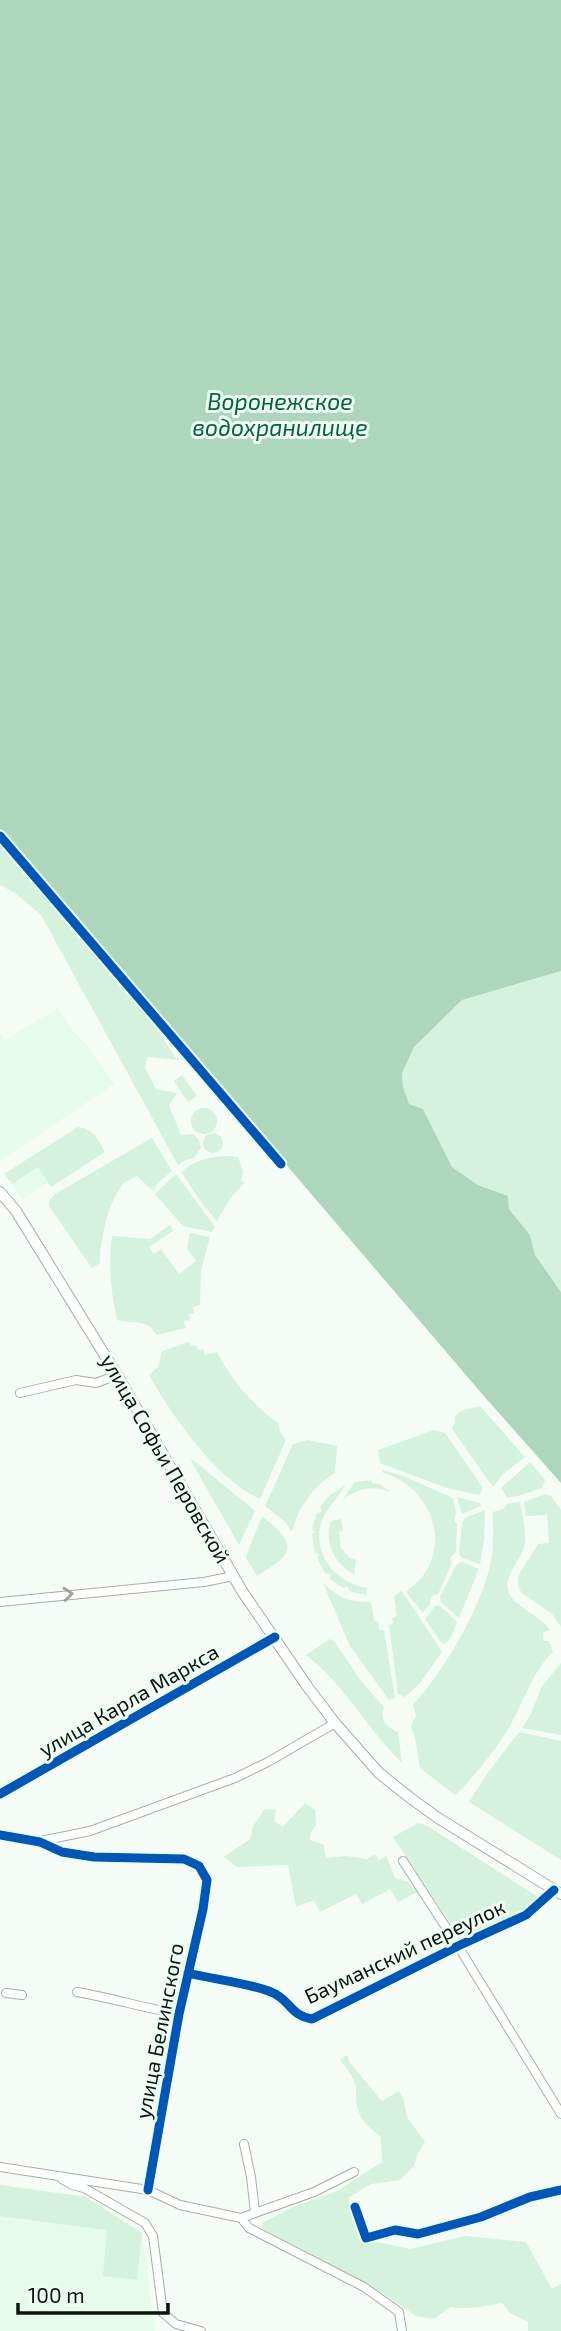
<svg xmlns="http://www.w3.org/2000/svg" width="561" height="2331" viewBox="0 0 561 2331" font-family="'Exo 2',sans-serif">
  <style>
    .built { fill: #e6fbec }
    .green { fill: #d5f2de }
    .water { fill: #add6bc }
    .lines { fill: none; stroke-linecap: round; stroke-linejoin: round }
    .minor-casing { stroke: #a6afa9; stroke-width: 10 }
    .secondary-casing { stroke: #a6afa9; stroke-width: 12 }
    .minor { stroke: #fdfffe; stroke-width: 8 }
    .secondary { stroke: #fdfffe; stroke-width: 10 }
    .cycleway-casing { stroke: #f0fff4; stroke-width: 13 }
    .cycleway { stroke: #0057b8; stroke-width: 9 }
    .oneway { stroke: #9da19e }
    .labels { text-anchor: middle; stroke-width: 6; stroke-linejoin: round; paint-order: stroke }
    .street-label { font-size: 21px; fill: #0c150f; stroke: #f0fff4 }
    .water-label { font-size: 23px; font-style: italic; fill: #026539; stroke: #f0fff4 }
  </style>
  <rect width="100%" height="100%" fill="#f4fcf5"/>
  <!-- built -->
  <path class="built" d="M58,1008L73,1031L87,1045L114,1084L0,1161V1034L5,1040Z
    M38,1167L48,1182L22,1199L12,1184Z
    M0,2185L86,2197L142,2233L155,2331H0Z"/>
  <!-- green -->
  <path class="green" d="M0,844L152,1021L177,1060L147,1057L145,1068L156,1089L177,1093L169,1105L181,1135L193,1134L199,1140L201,1148L194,1158L186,1160L178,1165L41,915L15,893L0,885Z
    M561,971V1292L535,1255L530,1235L509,1209L508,1196L478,1185L452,1167L423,1109L409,1104L403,1087L402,1073L414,1047L462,1000Z
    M182,1075L197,1096L188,1102L174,1081Z
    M191 1121a13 13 0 1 1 26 0a13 13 0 1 1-26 0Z
    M78,1127C93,1129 98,1139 105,1152L51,1187L38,1167L12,1184L4,1174Z
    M203 1143a10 10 0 1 1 20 0a10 10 0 1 1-20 0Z
    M152,1138L172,1171L158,1183L153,1191L137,1176C132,1179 125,1181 122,1185C108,1204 100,1239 100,1263L92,1268L49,1206V1201L55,1194Z
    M225,1156L238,1157L243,1171L241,1180L244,1183L230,1199L217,1221L201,1202L181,1172C194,1161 208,1157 225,1156Z
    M176,1174L215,1227L212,1232L183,1226L155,1194Z
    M170,1225L173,1231L149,1247L154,1254L161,1249L179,1274L196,1261L187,1248L190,1233L210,1237L201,1270L200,1305L193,1307L194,1313L189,1314L190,1320L184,1321L186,1328L157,1335C146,1317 133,1325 117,1320C111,1291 108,1266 112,1236L150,1239Z
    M189,1342L191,1346L196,1345L198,1350L203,1349L205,1355L217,1352C233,1382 251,1403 279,1424L280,1432L286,1440L260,1499C217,1480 172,1416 149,1375L158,1367L162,1351Z
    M480,1406L525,1457L503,1474L493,1487L452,1429L455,1422L454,1417L461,1411Z
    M434,1430L445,1433L483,1488L479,1495L447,1488L380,1463L378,1450Z
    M308,1440L337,1446L335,1473C314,1485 299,1507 292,1531L284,1521L265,1506L293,1444Z
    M192,1459L255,1511L239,1545L191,1461Z
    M530,1462L545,1480L542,1488L518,1496L507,1498L501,1488Z
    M383,1470L403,1476L453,1498L456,1514L454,1521L457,1524L456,1552L450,1558L452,1563L438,1594L433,1595L430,1598L431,1603L423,1613L406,1592C414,1585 423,1578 428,1568C448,1530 423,1483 383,1473Z
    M371,1480L372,1483L379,1484L391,1492C372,1485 359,1488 343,1499L355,1482Z
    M345,1485C339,1496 329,1506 323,1518C309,1550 334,1583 367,1588L366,1595L349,1591L348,1586L343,1588L330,1579L331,1574L325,1573L317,1558L319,1554L315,1553L312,1534L316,1532L312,1529L317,1513L322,1512L320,1507L329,1496Z
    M545,1494L551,1496L561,1510V1627L552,1614L522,1593L518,1587V1576L538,1544L549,1543L547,1515L526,1516L524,1502Z
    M457,1497L480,1503L481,1506L462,1514Z
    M520,1502C522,1515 528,1534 524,1547C520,1563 498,1580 512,1598C522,1610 540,1616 550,1630L543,1633L544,1641H549L553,1652C533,1671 525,1698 512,1722C501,1743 472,1780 455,1795L420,1768L415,1738L411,1726L416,1716L413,1705C444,1671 482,1607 491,1561C494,1545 493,1529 493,1512L503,1509L507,1504Z
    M485,1510L484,1540L480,1564L462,1558L459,1554L462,1523L465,1518Z
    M262,1516C299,1546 295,1553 257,1576L246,1558L247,1554Z
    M341,1519L343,1531L339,1532L341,1549L344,1550L345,1554H348V1557L356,1559L354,1575C334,1562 324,1544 331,1521Z
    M462,1562L479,1569L459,1618L441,1602L440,1597L457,1564Z
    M323,1583C337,1597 351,1603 371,1602L374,1621H378L379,1630H384L395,1698L389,1700L350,1646Z
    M402,1591L442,1652L420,1683L405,1697L398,1694L389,1625L393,1624L392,1618L397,1616L394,1596Z
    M439,1605L457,1622L451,1637L445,1644L441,1642L425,1619L435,1606Z
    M330,1639L335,1642L361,1681L384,1707C379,1720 386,1727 398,1732L402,1763C367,1729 345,1685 306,1655Z
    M561,1663V1735L522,1728L530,1716L542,1686Z
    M519,1732L561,1741V1860L469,1802L487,1774Z
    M305,1803L315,1810L316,1825L310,1834V1840L324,1845L326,1858L346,1856L367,1859L375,1854L379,1860L386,1856L395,1878L408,1882L418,1892L398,1902L390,1889L362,1904L356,1894L320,1912L314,1900L296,1907L288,1865L237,1867L224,1857L250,1839L253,1826L265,1809L276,1810L274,1821L283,1827Z
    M418,1823L426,1825L538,1897L516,1915L460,1938L393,1837Z
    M347,2055L350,2063L382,2101L399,2091L404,2101L407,2117L425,2142L418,2153L414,2166L400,2180L371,2184L348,2198L359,2238L410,2249L465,2236L526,2242L552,2289L561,2284V2331H528V2322L510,2313L502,2303C485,2306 467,2310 450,2307L434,2319L416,2316L370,2285L262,2229V2223L293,2207L337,2191L382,2162L381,2137C361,2121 356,2115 356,2090C356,2079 346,2068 340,2060Z
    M0,2185L86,2197L142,2233L137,2280L103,2276L107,2230L0,2216Z"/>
  <!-- water -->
  <path class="water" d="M0,0H561V971L462,1000L414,1047L402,1073L403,1087L409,1104L423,1109L452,1167L478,1185L508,1196L509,1209L530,1235L535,1255L561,1292V1483L483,1395L0,830Z"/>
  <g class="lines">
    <defs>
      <path id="minor" d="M20,1393L76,1380L96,1383L117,1375
        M0,1602L204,1582L233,1576
        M0,1794L275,1637
        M0,1835L40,1842L62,1852L94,1857L184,1859L199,1866L207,1880L203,1909L179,2014L148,2190
        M41,1841L90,1831L235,1778L268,1762L335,1723
        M403,1861L458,1946L561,2114
        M188,1973C212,1979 249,1983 271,1992C290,1999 289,2015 312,2019L458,1946L526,1915L554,1890
        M77,1992C112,1998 144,2008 179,2014
        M6,1993L22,1995
        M244,2144L251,2177L255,2212
        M0,2167L148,2190L180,2205L241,2218L314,2192L354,2172
        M62,2179L72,2185L84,2188L145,2223L153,2236L163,2313L176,2324L201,2331
        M355,2207L366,2238L395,2230L418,2234L481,2217L530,2197L561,2190
        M241,2218L249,2228L364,2287L399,2312L402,2331"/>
      <path id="secondary" d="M0,1192L16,1211L117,1375L242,1591L307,1686L335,1723L379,1773L409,1797L438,1818L561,1894"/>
    </defs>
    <!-- minor casing -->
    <use href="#minor" class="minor-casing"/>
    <!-- secondary casing -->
    <use href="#secondary" class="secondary-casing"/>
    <!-- minor -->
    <use href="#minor" class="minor"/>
    <!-- secondary -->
    <use href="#secondary" class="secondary"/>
    <defs>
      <path id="cycleway" d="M0,836L281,1164
        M0,1794L275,1637
        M0,1835L40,1842L62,1852L94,1857L184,1859L199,1866L207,1880L203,1909L179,2014L148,2190
        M188,1973C212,1979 249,1983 271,1992C290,1999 289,2015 312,2019L458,1946L526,1915L554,1890
        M355,2207L366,2238L395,2230L418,2234L481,2217L530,2197L561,2190"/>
    </defs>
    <!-- cycleway casing -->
    <use href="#cycleway" class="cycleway-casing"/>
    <!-- cycleway -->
    <use href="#cycleway" class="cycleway"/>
  </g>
  <!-- one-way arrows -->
  <defs><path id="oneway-chevron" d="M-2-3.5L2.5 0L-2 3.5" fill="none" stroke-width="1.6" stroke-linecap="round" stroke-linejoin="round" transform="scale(1.75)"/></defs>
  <use class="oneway" href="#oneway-chevron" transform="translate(68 1594) rotate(-6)"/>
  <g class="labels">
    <!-- street labels -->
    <g class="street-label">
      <text transform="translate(165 1459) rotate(60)" y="7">улица Софьи Перовской</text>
      <text transform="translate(129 1701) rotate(-30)" y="7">улица Карла Маркса</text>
      <text transform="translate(405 1952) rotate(-25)" y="7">Бауманский переулок</text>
      <text transform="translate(160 2031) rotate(-79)" y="7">улица Белинского</text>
    </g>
    <!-- water labels -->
    <g class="water-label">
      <text x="280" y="410">Воронежское<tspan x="280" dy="26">водохранилище</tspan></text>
    </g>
  </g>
  <!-- scale -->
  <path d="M18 2303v10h150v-10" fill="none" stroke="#0c150f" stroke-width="3.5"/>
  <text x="28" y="2303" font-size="21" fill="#0c150f" stroke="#f0fff4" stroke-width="5" paint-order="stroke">100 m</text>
</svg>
